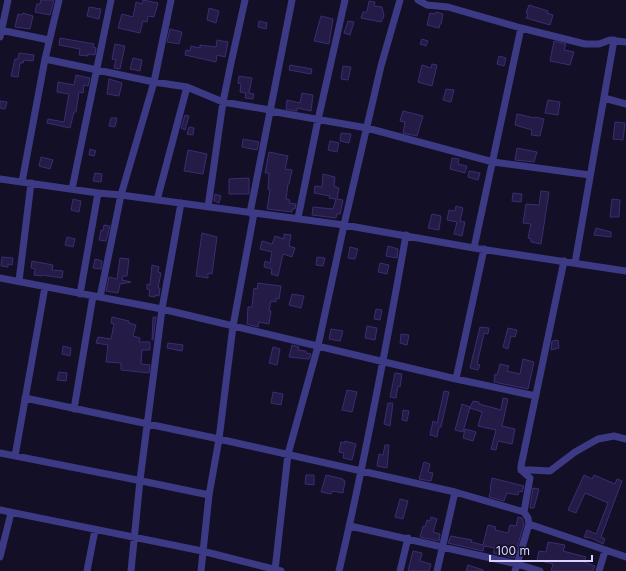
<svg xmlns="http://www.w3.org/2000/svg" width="626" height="571" viewBox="0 0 626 571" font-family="Inter,sans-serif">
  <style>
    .building { fill: #241b47; stroke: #3b2d73 }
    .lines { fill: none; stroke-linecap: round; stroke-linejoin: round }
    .street { stroke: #3d3a85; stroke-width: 7 }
  </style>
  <rect width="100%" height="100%" fill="#130f26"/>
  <!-- building -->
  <path class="building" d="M41,0H54L50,15L35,12L37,4H40Z
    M143,0L158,3L154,17L148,16L147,22L143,21L140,33L118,28L122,14L133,17L136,2L142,4Z
    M369,1L375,2L374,6L382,7L384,16L381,22L361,18L363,12H367Z
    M529,5L548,11L547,13L553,15L550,25L526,18L528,14L526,13Z
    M89,7L101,9L99,19L87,16Z
    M209,8L219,11L216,23L207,20Z
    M436,12L443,14L441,24H440L439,28L427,25L430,13L435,14Z
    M23,13L33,16L30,29L15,27L18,14L22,15Z
    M321,16L333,19L329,44L314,41Z
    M259,21L267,23L266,29L258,27Z
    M348,21L354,22L350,35L344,33Z
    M170,29L182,32L179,44L167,42Z
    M60,38L94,44L93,47L96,48L95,55L88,54V56L79,55L80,49L59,45Z
    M422,39L428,41L426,46L420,44Z
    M217,40L228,42L225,57L217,55L216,62L185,55L186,50L190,51L191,46L200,48V45L216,47Z
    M554,41L566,44L564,50L574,52L570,65L550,61Z
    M115,44L125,46L120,69L114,68L116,60L112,59Z
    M19,53L34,55L33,61L24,60L23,63H20L18,77L11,76L15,59H18Z
    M499,56L506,58L504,66L497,64Z
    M133,58L142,60L140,71L130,69Z
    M432,64L437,65L432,86L418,82L422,65L431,68Z
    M290,65L312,69L311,74L289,70Z
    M343,66L351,67L348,80L341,79Z
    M76,75L90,78L88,86L84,85L83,93L79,92L76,112H74L70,128L47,123L48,119L64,122L69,94L57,92L58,82L74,85Z
    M239,76L252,78L249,93L254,94L253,99L245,98L246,93L240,92L241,84L238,83Z
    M109,79L122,83L119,96L107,94Z
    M446,89L454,90L451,102L443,100Z
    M302,93L313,95L311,111L297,108V111L286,109L287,100L300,103Z
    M548,100L560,102L558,115L545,113Z
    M0,101L7,102L5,109L0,108Z
    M403,111L423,116L417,136L403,133L405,122L400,121Z
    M517,114L535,118V117L544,119L540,136L531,135L532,130L515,125Z
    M185,115L189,116L185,130L181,128Z
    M111,118H117L115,127L109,126Z
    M615,122L625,123L623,140L613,139Z
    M189,127L194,128L193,135L187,134Z
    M341,133L351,134L349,143L340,141Z
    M243,139L259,142L257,150L242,147Z
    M330,141L339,143L337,152L328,150Z
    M517,148L537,152L534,162L515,160Z
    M90,149L96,151L94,156L89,155Z
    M188,150L207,154L203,174L184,171Z
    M269,152L288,156L285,169L292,170L289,184H288L286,199L290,200L289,203L296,204L295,209H292V212L267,209L270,190L268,189L269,173H265Z
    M41,157L53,160L50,169L39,166Z
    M452,158L459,159L458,164L467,166L465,173L450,169Z
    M469,171L480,173L478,180L468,177Z
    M95,173L102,174L101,182L93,181Z
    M323,174L335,177L334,186L339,188L337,199L343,200L340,214H337L336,218L312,215L313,207L333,209L336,199L329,198L330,196L314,193L315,186L322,187Z
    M249,178V194H229V179Z
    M541,191L549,192L541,244L531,242V239L528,238L531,224L523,223L526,204L539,205Z
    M513,193L522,194L521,202L512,201Z
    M215,194L221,196L219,203L214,201Z
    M73,199L81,201L79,212L71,210Z
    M612,199L620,200L619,217H610Z
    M456,206L463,208L460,221L465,222L462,236L454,234L457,222L447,220L449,210L455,211Z
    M432,214L441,216L439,230L428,228Z
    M104,225L110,226L106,241L99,240L101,230L103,231Z
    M596,228L611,232V237L594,235Z
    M202,233L217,237L212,274L208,273V278L196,276Z
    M284,234L291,235L289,246L295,248L292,257L283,254L278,276L271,274L272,269L264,267L265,261L270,263L272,252L260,249L262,241L272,244L275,236L284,239Z
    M67,237L75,239L73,247L65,245Z
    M388,246L398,249L397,258L386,256Z
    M350,247L358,249L355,259L348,258Z
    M2,257L13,258L12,265L8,264V267L1,266Z
    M317,257L325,258L323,266L316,265Z
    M120,258L129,259L127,276H123L122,280L131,282L120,284L118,293L106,291L109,277L117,279Z
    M95,259L102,261L101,269L93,268Z
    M32,261L53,265L52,270L63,271L62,278L42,275V276L34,275L35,269L31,268Z
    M380,263L389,265L387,274L378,272Z
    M152,265L159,267L158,272L161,273L158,288H160L159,296L155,295V297L149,296L150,290L147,289V284L150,285Z
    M258,283L281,286L279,299L276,298V302L271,301L269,311H271L269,324L259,322L258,327L247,324L248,307H252L254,288L257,289Z
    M292,294L304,296L301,308L289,305Z
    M376,309L382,310L380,320L374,319Z
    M112,317L129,321V323L136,325L133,336L140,338L139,342H150V350H142L141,364L150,365L149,373L121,370V363L106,362L108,345L96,343L98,337L111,339L114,324L111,323Z
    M153,317H156L153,340H152Z
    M367,326L377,328L375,340L365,338Z
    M480,327L489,328L488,334L484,333L483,338L477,364L480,365L478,370L470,368Z
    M508,328L517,330L515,337L511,336L508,349L503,347Z
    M331,329L343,331L340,341L329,339Z
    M401,334L409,335L407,345L400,343Z
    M558,340L559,348L551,350L552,341Z
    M168,343L183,345L182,351L167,348Z
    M292,345L299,347L298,350L306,351V353L311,354L309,359L289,357Z
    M63,346L71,348L70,356L62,354Z
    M273,347L280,349L277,365L269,363Z
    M523,359L534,362L528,389L494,382L495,374L497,375L500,364L509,366L507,371L520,374Z
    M59,372L67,373L66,381L57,380Z
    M395,373L402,374L400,387L398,386L396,398L390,397Z
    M347,390L357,392L352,412L342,410Z
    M444,391L449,392L441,427H439L437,437L430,435L433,421L437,423Z
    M273,392L283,394L281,405L271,403Z
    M503,398L508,399L502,426L515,429L512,444L498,441L496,450L491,449L496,430L478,426L482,412L470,408L473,401L479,402V404L501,410Z
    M388,403H393L390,426L384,424Z
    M462,404L470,407L463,432L455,430Z
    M403,410L409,411L407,421L402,420Z
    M465,429L476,432L473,441L463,438Z
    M345,441L356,444L352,460L343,458L344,453L339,452L341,442L345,443Z
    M385,445H389L387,468L377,466L379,454L383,455Z
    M424,462L430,464L428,472L433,473L431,481L419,479Z
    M306,475H314V485L305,484Z
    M326,475L343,479V480L345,481L343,493L332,491L331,494L321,492Z
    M584,475L592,479L594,475L615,484L617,479L622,481L601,537L605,539L603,544L591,538L584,537L587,530L596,534L608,503L585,493L576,513L568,510Z
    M492,478L524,486L522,492L519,491L518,495L507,493L504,501L489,497L491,489H490Z
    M533,488L539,489L534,508H530Z
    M400,499L408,501L403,519L395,517Z
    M431,517L437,519L433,532L440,534L439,541L420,537L423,526L425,527L427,520L430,521Z
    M518,517L522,518L524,524L514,558L493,553L495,548L484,546L483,551L448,543L451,536L472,540L471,542L483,545L488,525L496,527L495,530L508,533L510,525L516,526Z
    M548,542L565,545L563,551L586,557L584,562L595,566L593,571H551L553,564L537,560L539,551L546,552Z
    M413,551L422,553L420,561L431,564L429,571H408Z
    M468,565L483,570V571H466Z"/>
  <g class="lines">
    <!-- street -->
    <path class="street" d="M418,0L427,5L448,7L521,28L585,44H599L610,40L626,42
      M0,30L49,40
      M0,37L8,0
      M45,59L154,82L187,87L223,102L270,110
      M604,98L626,104
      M270,111L367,128L493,162L590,175
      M0,179L98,193L121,195L344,225L474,248L626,271
      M22,182L45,59L59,0
      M72,189L111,0
      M157,200L187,87
      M208,207L223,102L231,63L245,0
      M250,213L292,0
      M298,218L318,120L345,0
      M474,248L521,28
      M575,263L614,40
      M0,278L162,309L456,379L536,396
      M19,281L31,183
      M80,294L98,193
      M100,297L121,195L154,82L171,0
      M456,379L484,249
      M25,398L219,439L455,492L524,512L528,518L529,524L626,557
      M74,409L93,296
      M0,453L137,480L209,495
      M15,456L45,287
      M521,470H531L550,471L575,452L598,439L614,436L626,439
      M0,510L202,551L281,571
      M524,512L530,478L521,470V466L564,261
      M350,526L517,564L540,571
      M0,557L11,513
      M275,570L288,454L318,346L344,225L381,66L400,0
      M87,571L95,530
      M131,571L140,480L162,309L181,203
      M201,571L209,495L219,439L233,326L254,213
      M339,571C365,460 386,348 406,235
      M400,571L408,538
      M437,571L455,492
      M515,571L529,524
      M599,571L605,551"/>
  </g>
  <!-- scale -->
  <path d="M490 555v6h102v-6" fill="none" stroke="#d9d4ff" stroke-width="2"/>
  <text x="496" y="555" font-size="12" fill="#d9d4ff" stroke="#130f26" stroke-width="3" paint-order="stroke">100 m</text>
</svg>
